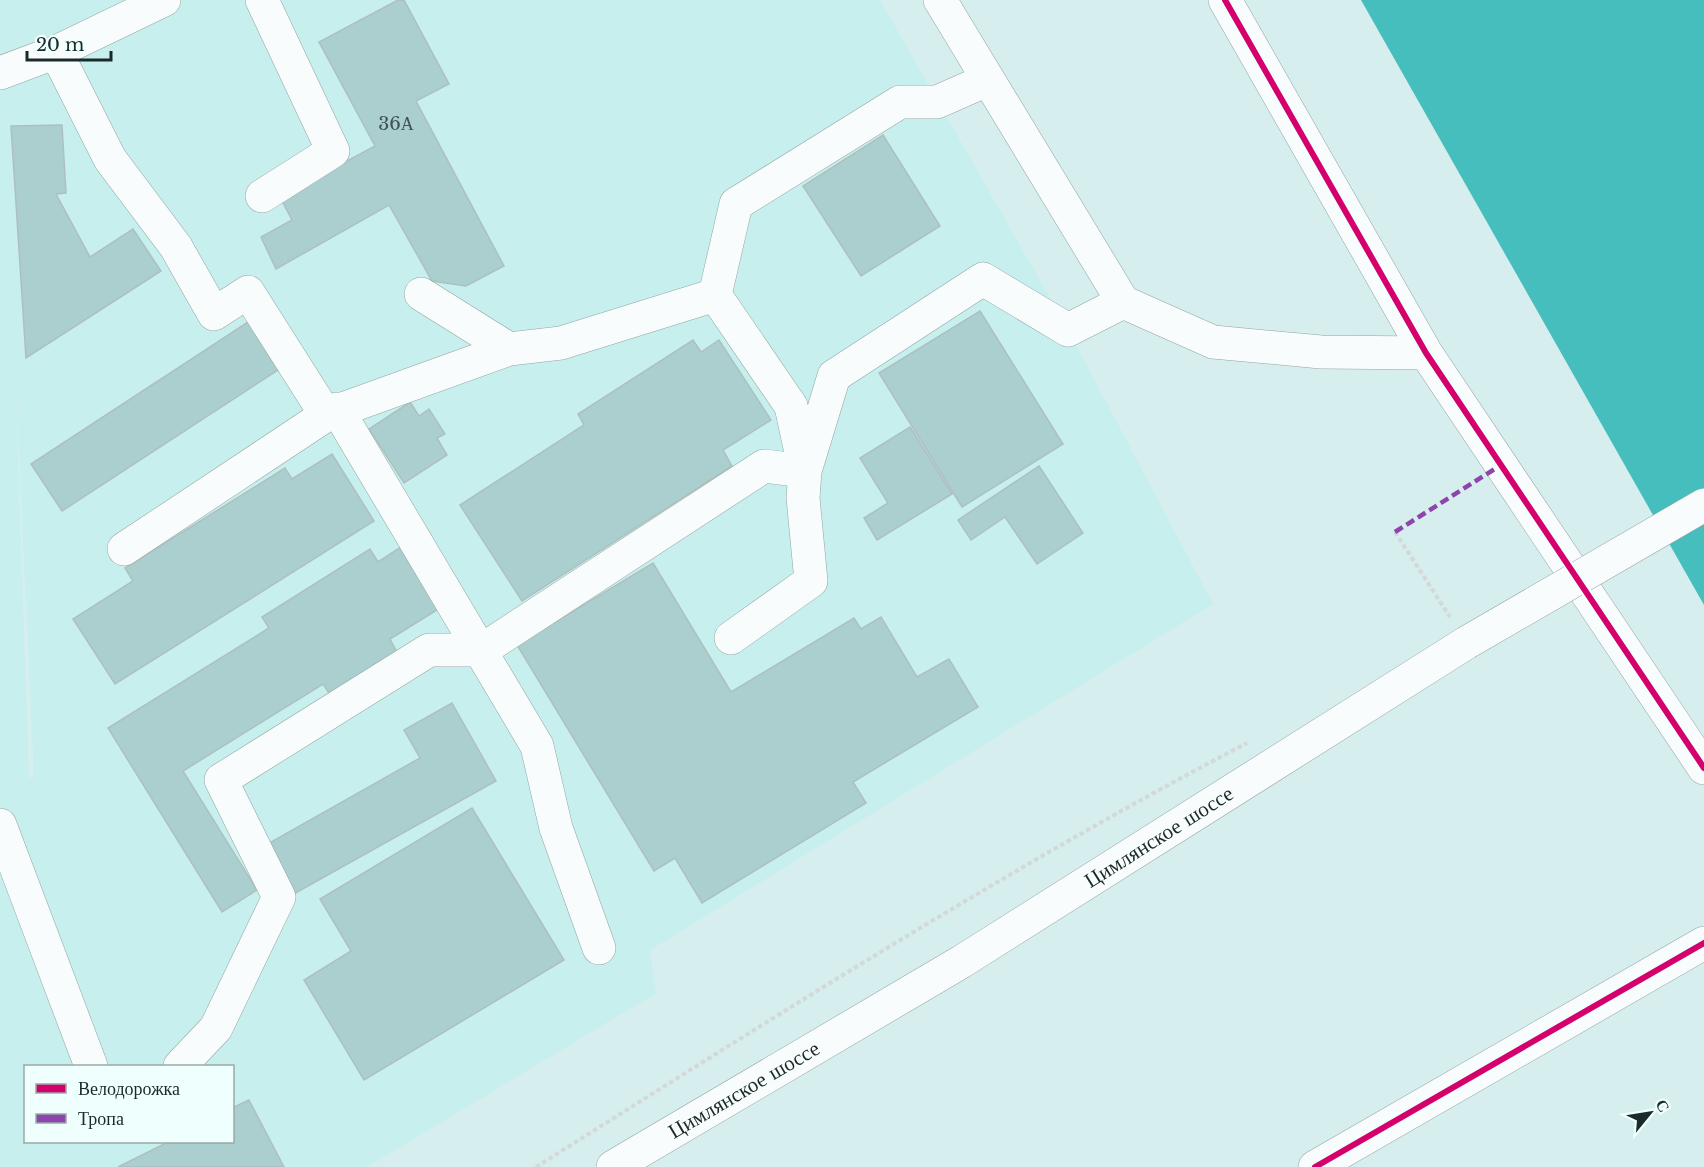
<svg xmlns="http://www.w3.org/2000/svg" width="1704" height="1167" viewBox="0 0 1704 1167" font-family="'Libre Baskerville',serif">
  <style>
    .built { fill: #c7efee; fill-rule: evenodd }
    .water { fill: #46bebe }
    .building { fill: #abcfce; stroke: #adc0bf; stroke-width: 1.5 }
    .lines { fill: none; stroke-linecap: round; stroke-linejoin: round }
    .minor-casing { stroke: #92a5a4; stroke-width: 34 }
    .major-casing { stroke: #92a5a4; stroke-width: 34 }
    .path { stroke: #d1d9d9; stroke-width: 4; stroke-dasharray: 4.5 3; stroke-linecap: butt }
    .minor { stroke: #f9fcfc; stroke-width: 33 }
    .major { stroke: #f9fcfc; stroke-width: 33 }
    .major-bridge-casing { stroke: #92a5a4; stroke-width: 34; stroke-linecap: butt }
    .major-bridge { stroke: #f9fcfc; stroke-width: 33 }
    .quiet { stroke: #8e44ad; stroke-width: 4.5; stroke-dasharray: 9 4.5; stroke-linecap: butt }
    .cycleway-casing { stroke: #eefffe; stroke-width: 10 }
    .cycleway { stroke: #d6006c; stroke-width: 6 }
    .labels { text-anchor: middle; stroke-width: 4.5; stroke-linejoin: round; paint-order: stroke }
    .number-label { font-size: 18px; fill: #3e5353 }
    .street-label { font-size: 21px; fill: #1a2a2a; stroke: #eefffe }
  </style>
  <rect width="100%" height="100%" fill="#d6eeed"/>
  <!-- built -->
  <path class="built" d="M0,0H880L1068,330L1213,604L650,950L656,993L367,1167H0ZM15,369L34,776L30,778H29ZM26,1066H232V1142H26Z"/>
  <!-- water -->
  <path class="water" d="M1361,0H1704V605Z"/>
  <!-- building -->
  <path class="building" d="M398,0H404L449,84L416,101L504,266L466,286L432,281L389,205L276,269L261,237L292,220L280,197L375,146L319,42Z
    M62,125L66,193L56,194L90,257L133,229L161,271L26,358L11,126Z
    M883,135L940,226L861,276L803,186Z
    M980,311L1063,444L962,507L879,373Z
    M251,320L281,368L62,511L31,464Z
    M693,340L701,352L719,340L771,420L723,450L732,466L522,601L460,505L584,425L578,414Z
    M410,402L419,416L429,409L445,434L437,438L447,455L404,483L369,429Z
    M910,427L952,494L877,540L864,518L888,503L860,458Z
    M332,454L374,521L115,684L73,619L133,581L125,568L285,468L292,479Z
    M1039,466L1083,533L1037,564L1005,517L971,540L958,520Z
    M407,543L445,605L390,639L398,654L331,696L323,684L183,771L257,890L222,912L108,728L269,628L262,617L370,549L378,562Z
    M653,563L731,692L854,618L861,629L881,617L917,677L949,659L978,707L853,782L866,803L702,903L675,858L654,871L517,645Z
    M452,703L496,781L292,895L264,846L420,758L404,730Z
    M472,808L564,960L364,1080L304,980L351,951L320,899Z
    M249,1100L284,1167H118L168,1142H232V1108Z"/>
  <g class="lines">
    <defs>
      <path id="minor" d="M164,0L56,52L110,159L176,247L214,314L248,292L326,415L509,349L561,343L715,295L736,204L900,102H937L987,80
        M940,0L1123,302L1213,342L1321,352L1426,353
        M1225,0L1426,353L1704,768
        M0,73L56,52
        M262,196L333,151L262,0
        M421,294L509,349
        M715,295L791,406L805,471L803,498L811,581L731,638
        M337,409L537,746L556,828L599,948
        M124,549L326,415
        M0,825L91,1066
        M180,1066L216,1028L279,897L221,780L429,650H482L764,466L805,471L834,376L983,279L1068,330L1123,302
        M1315,1167L1704,943"/>
      <g id="major">
        <path id="s1" d="M613,1167L961,962L1466,643"/>
      </g>
    </defs>
    <!-- minor casing -->
    <use href="#minor" class="minor-casing"/>
    <!-- major casing -->
    <use href="#major" class="major-casing"/>
    <!-- path -->
    <path class="path" d="M1395,532L1450,617
      M536,1167C770,1020 1002,871 1247,743"/>
    <!-- minor -->
    <use href="#minor" class="minor"/>
    <!-- major -->
    <use href="#major" class="major"/>
    <defs>
      <path id="major-bridge" d="M1466,643L1704,505"/>
    </defs>
    <!-- major-bridge casing -->
    <use href="#major-bridge" class="major-bridge-casing"/>
    <!-- major-bridge -->
    <use href="#major-bridge" class="major-bridge"/>
    <!-- quiet -->
    <path class="quiet" d="M1395,532L1501,465"/>
    <defs>
      <path id="cycleway" d="M1225,0L1426,353L1704,768
        M1315,1167L1704,943"/>
    </defs>
    <!-- cycleway casing -->
    <use href="#cycleway" class="cycleway-casing"/>
    <!-- cycleway -->
    <use href="#cycleway" class="cycleway"/>
  </g>
  <g class="labels">
    <!-- number labels -->
    <g class="number-label">
      <text x="396" y="130">36А</text>
    </g>
    <!-- street labels -->
    <g class="street-label">
      <text dy="7" stroke="none"><textPath href="#s1" startOffset="638">Цимлянское шоссе</textPath></text>
      <text dy="7" stroke="none"><textPath href="#s1" startOffset="152">Цимлянское шоссе</textPath></text>
    </g>
  </g>
  <!-- legend -->
  <rect x="24" y="1065" width="210" height="78" fill="#eefffe" stroke="#99aaa9" stroke-width="1.5"/>
  <rect x="36" y="1084" width="30" height="9" fill="#d6006c" stroke="#99aaa9" stroke-width="1.5"/>
  <text x="78" y="1095" font-size="18" fill="#1a2a2a">Велодорожка</text>
  <rect x="36" y="1114" width="30" height="9" fill="#8e44ad" stroke="#99aaa9" stroke-width="1.5"/>
  <text x="78" y="1125" font-size="18" fill="#1a2a2a">Тропа</text>
  <!-- north arrow -->
  <g transform="translate(1650 1113) rotate(60)" stroke="#eefffe" stroke-width="4.5" paint-order="stroke">
  <path d="M0-4.5L10 22L0 15L-10 22Z" fill="#1a2a2a"/>
  <text y="-9" font-size="16" font-weight="bold" text-anchor="middle" fill="#1a2a2a">С</text>
  </g>
  <!-- scale -->
  <path d="M27 51v9h84v-9" fill="none" stroke="#1a2a2a" stroke-width="3"/>
  <text x="36" y="51" font-size="18" fill="#1a2a2a" stroke="#eefffe" stroke-width="4.5" paint-order="stroke">20 m</text>
</svg>
